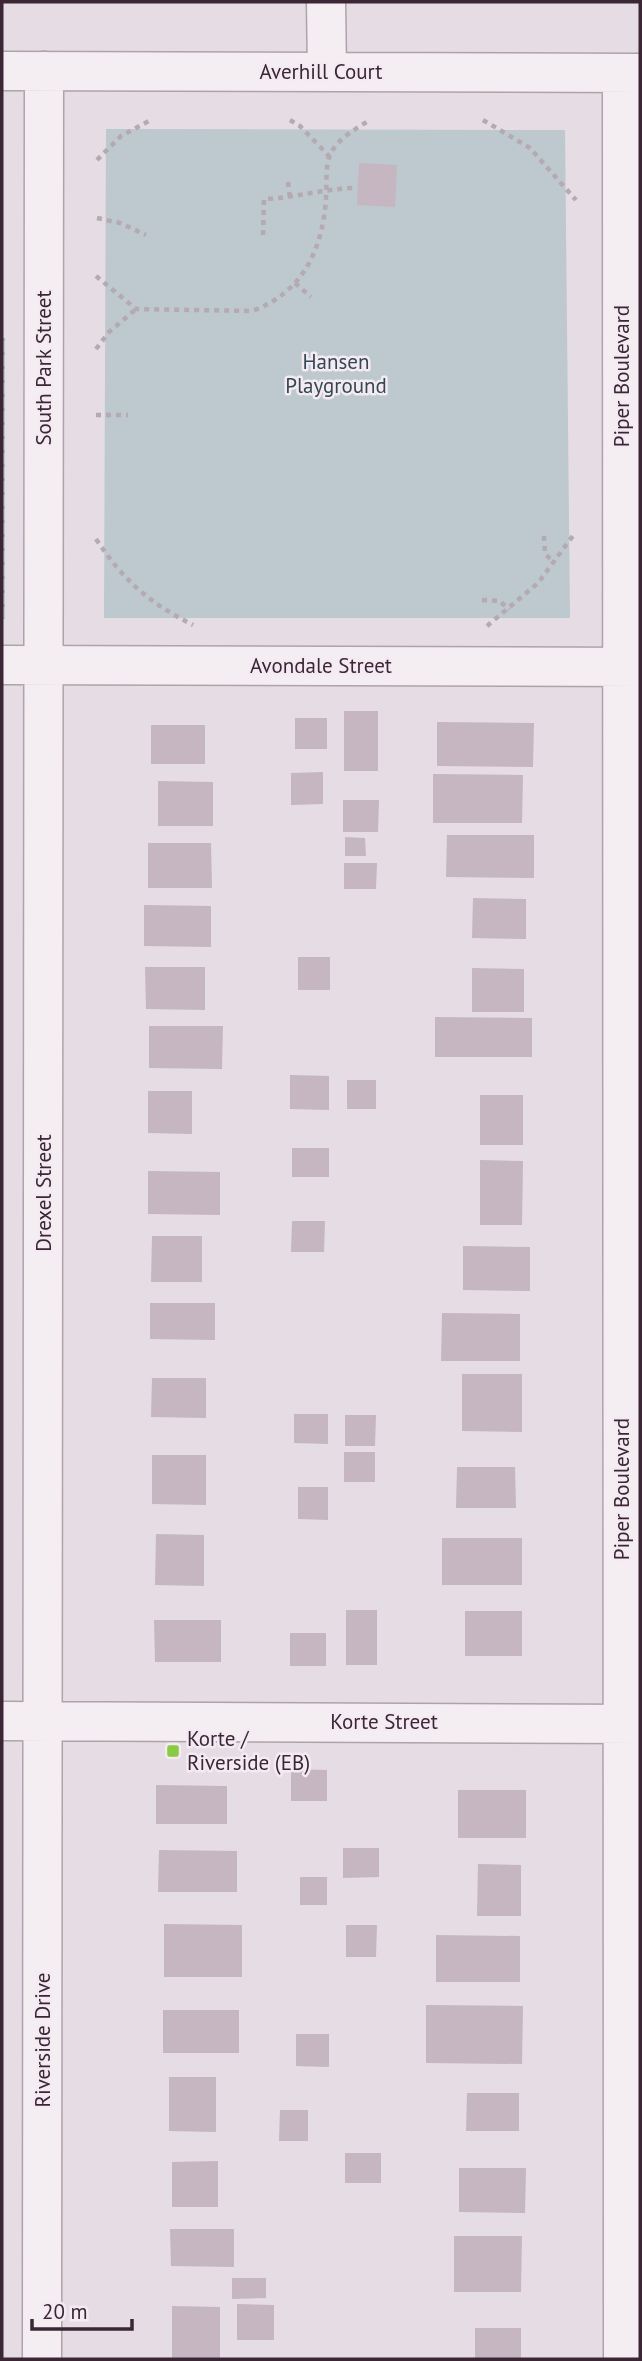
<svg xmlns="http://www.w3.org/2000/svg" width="642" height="2361" viewBox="0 0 642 2361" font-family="'PT Sans',sans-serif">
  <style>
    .grass { fill: url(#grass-dots) }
    .park { fill: #bdc8cf }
    .building { fill: #c5b6c1 }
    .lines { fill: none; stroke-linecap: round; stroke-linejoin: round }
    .minor-casing { stroke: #afa2ac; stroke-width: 41 }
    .path { stroke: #b5aab2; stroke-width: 4.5; stroke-dasharray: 5 5; stroke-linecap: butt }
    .minor { stroke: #f4eef2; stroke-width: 38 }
    .poi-dot { fill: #88ca41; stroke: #f4ebf2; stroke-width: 2.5 }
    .labels { text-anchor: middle; stroke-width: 5; stroke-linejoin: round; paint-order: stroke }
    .street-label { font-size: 21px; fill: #3b2636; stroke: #f4ebf2 }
    .park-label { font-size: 21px; fill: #344757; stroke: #f4ebf2 }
    .poi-label { font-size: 21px; fill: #3b2636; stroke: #f4ebf2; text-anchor: start }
  </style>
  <defs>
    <pattern id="grass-dots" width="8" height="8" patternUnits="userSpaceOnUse" patternTransform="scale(1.75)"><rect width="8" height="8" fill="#bdc8cf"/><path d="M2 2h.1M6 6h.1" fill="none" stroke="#a3acb2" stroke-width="1.8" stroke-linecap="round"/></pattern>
  </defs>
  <rect width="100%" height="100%" fill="#e6dce3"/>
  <!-- grass -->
  <path class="grass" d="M2,338H5V619H2Z"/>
  <!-- park -->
  <path class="park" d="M106,129L565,130L570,618H104Z"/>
  <!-- building -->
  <path class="building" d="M359,163L397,165L395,207L357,205Z
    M344,711H378V771H344Z
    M295,718H327V749H295Z
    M437,722L534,723L533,767L437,766Z
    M151,725H205V764H151Z
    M323,772V804L291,805V773Z
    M433,774L523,775L522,823H433Z
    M158,781L213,782V826H158Z
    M343,800H379L378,832H343Z
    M447,835H534V878L446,877Z
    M345,837L365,838L366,856H345Z
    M148,843H211L212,888H148Z
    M344,863H377L376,889H344Z
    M473,898L526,899V939L472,938Z
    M144,905L211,906V947L144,946Z
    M298,957H330V990H298Z
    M145,967H205V1010L146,1009Z
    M472,968L524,969V1012H472Z
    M435,1017L532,1018V1057H435Z
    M149,1026H223L222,1069L149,1068Z
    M290,1075L329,1076V1110L290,1109Z
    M347,1080H376V1109H347Z
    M148,1091H192V1134L148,1133Z
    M480,1095H523V1145H480Z
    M292,1148H329V1177H292Z
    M480,1160L523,1161L522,1225H480Z
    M148,1171L220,1172V1215L148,1214Z
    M292,1221H325L324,1252H291Z
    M152,1236H202V1282H151Z
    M463,1246L530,1247V1291L463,1290Z
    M150,1303H215V1340L150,1339Z
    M442,1313L520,1314V1361H441Z
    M462,1374H522V1432L462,1431Z
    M152,1378H206V1418L151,1417Z
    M294,1414H328V1444L294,1443Z
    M345,1415H376L375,1446H345Z
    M344,1452H375V1482H344Z
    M152,1455H206V1505L152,1504Z
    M457,1467H515L516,1508H456Z
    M298,1487H328V1520L298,1519Z
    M156,1534L204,1535V1586L155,1585Z
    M442,1538H522V1585H442Z
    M346,1610H377V1665H346Z
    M465,1611H522V1656H465Z
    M154,1620H221V1662H155Z
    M290,1633H326V1666H290Z
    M291,1769L327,1770V1801H291Z
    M156,1785L227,1786V1824H156Z
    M458,1790H526V1838H458Z
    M343,1848H379V1877L343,1878Z
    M159,1850L237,1851V1892H158Z
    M478,1864L521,1865V1916H477Z
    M300,1877H327V1905H300Z
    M164,1924L242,1925V1977H164Z
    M346,1925H377L376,1957H346Z
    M436,1935L520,1936V1982H436Z
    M426,2005L523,2006L522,2064L426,2063Z
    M163,2010H239V2053H163Z
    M296,2034H329V2067L296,2066Z
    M169,2077H216V2132L169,2131Z
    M467,2093H519V2131H466Z
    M280,2110H308V2141H279Z
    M345,2153H381V2183H345Z
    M218,2161V2207H172V2162Z
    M459,2168H526L525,2213L459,2212Z
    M170,2229H234V2267L171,2266Z
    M454,2236H522L521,2292H454Z
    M232,2278H266V2298L232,2299Z
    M237,2304L274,2305V2340H237Z
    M172,2306L220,2307V2359H172Z
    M475,2328H521V2359H475Z"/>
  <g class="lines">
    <defs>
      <path id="minor" d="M326,2L327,72
        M2,71L640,73
        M622,73L623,2359
        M2,665L640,667
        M2,1721L640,1724
        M42,2359L44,71"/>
    </defs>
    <!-- minor casing -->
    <use href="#minor" class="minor-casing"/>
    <!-- path -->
    <path class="path" d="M290,120L300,126L329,156
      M483,120L530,148L576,200
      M97,160L121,136L149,121
      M288,182L290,198
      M97,218L120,223L146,235
      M263,235L264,199C295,198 322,189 353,188
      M96,276L136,309L252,311C303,293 323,248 326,198C327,185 325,166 330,155C337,139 355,129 370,120
      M295,283L311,297
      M96,349L109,332L136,309
      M96,415H128
      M544,536L545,554L555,563
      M96,539C124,581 148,602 193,625
      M482,600L500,601L509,610
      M487,626L538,583L575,533"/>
    <!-- minor -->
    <use href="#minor" class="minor"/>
  </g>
  <!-- markers -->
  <rect class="poi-dot" x="166" y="1744" width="14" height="14" rx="3.5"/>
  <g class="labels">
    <!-- street labels -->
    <g class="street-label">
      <text x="321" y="79">Averhill Court</text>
      <text transform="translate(44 368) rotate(-90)" y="7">South Park Street</text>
      <text transform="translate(622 376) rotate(-90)" y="7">Piper Boulevard</text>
      <text x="321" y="673">Avondale Street</text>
      <text transform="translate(44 1193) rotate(-90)" y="7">Drexel Street</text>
      <text transform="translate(622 1489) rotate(-90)" y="7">Piper Boulevard</text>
      <text x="384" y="1729">Korte Street</text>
      <text transform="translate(43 2040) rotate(-90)" y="7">Riverside Drive</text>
    </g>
    <!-- park labels -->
    <g class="park-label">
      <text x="336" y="369">Hansen<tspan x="336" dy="24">Playground</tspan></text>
    </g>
    <!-- poi labels -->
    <g class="poi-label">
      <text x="187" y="1746">Korte /<tspan x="187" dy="24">Riverside (EB)</tspan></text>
    </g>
  </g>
  <!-- border -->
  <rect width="642" height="2361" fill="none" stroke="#3b2636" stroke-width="7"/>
  <!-- scale -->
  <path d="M32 2319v10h100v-10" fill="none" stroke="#3b2636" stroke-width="3.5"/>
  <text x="42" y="2319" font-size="21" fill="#3b2636" stroke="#f4ebf2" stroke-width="5" paint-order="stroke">20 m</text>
</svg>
